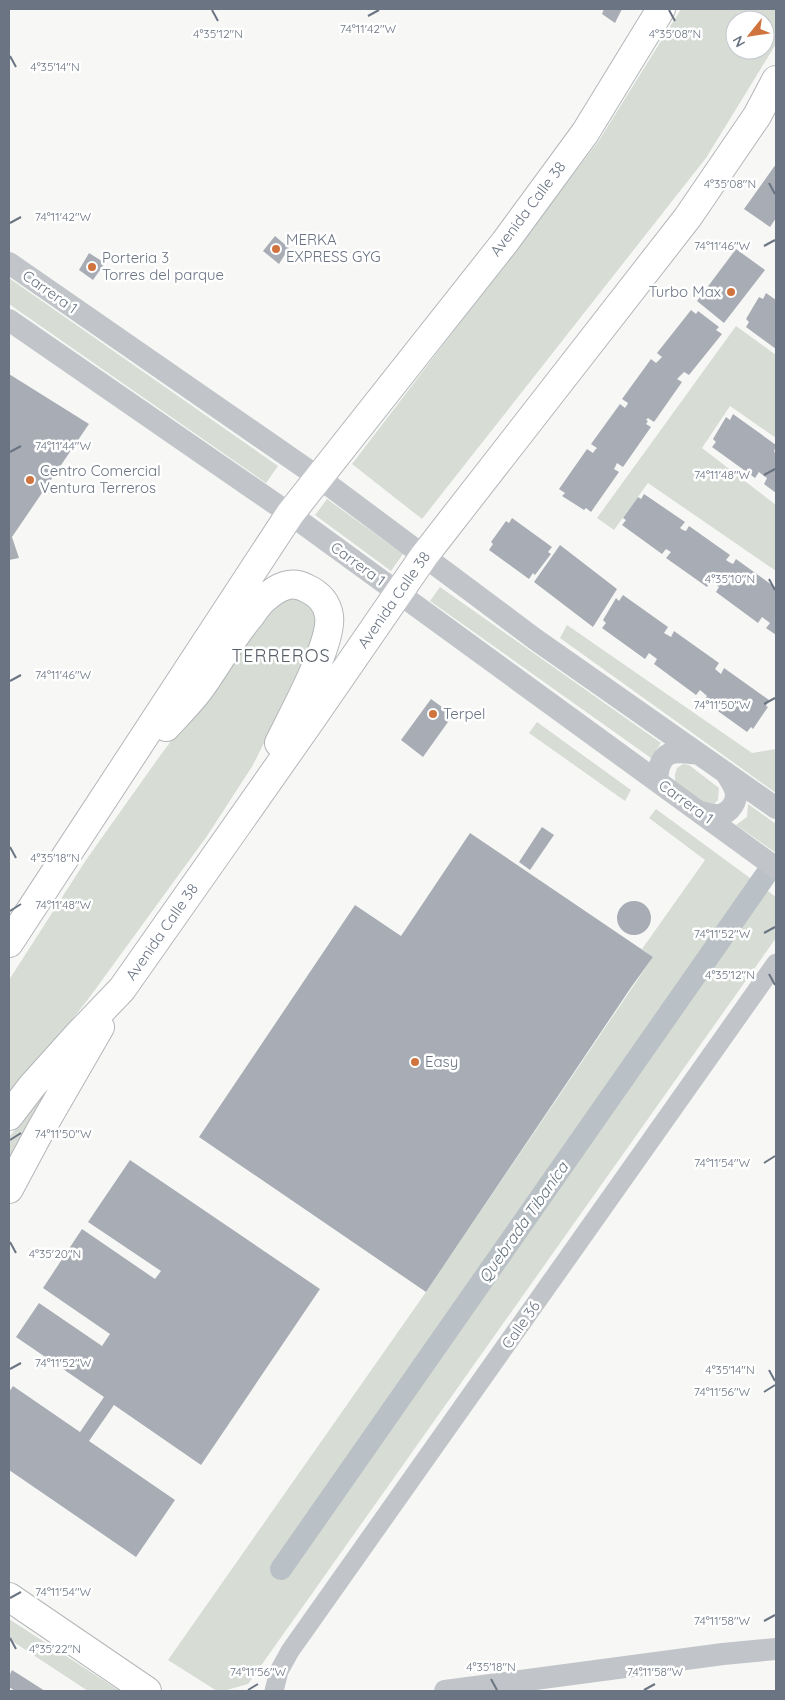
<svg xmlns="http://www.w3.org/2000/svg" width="785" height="1700" viewBox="0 0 785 1700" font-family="Quicksand,sans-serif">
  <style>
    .green { fill: #d7dcd5; fill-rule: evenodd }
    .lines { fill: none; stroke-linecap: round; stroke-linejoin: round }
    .canal { stroke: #b9c1c7; stroke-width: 22 }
    .building { fill: #a8adb5 }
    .primary-casing { stroke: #b3b6ba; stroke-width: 30 }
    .trunk-casing { stroke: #b4b7ba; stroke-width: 30 }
    .minor { stroke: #c1c4c8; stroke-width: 19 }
    .tertiary { stroke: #c1c4c8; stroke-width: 22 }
    .primary { stroke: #fff; stroke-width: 28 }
    .trunk { stroke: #fff; stroke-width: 28 }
    .ticks { fill: none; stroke: #6a7483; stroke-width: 2 }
    .poi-dot { fill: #cf743e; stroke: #fff; stroke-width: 2 }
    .labels { text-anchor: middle; stroke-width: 5; stroke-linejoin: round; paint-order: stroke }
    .street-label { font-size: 15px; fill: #6a7483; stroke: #fff }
    .poi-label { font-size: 15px; fill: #6a7483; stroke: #fff; text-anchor: start }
    .water-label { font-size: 16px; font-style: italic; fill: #66747f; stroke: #fff }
    .quarter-label { font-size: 18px; letter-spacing: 1px; fill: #575f69; stroke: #fff }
    .ticks-label { font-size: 12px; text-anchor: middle; fill: #6a7483; stroke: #fff; stroke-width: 5; stroke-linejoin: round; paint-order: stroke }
  </style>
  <rect width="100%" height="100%" fill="#f7f8f5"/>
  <!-- green -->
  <path class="green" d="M681,9H776V44L706,158L422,519L352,464L598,142ZM735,20H765V50H735Z
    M9,278L278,466L266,483L9,304Z
    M736,326L776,355V438L730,406L702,448L776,505V571L648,483L614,530L597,518Z
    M327,499L403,554L391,571L315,515Z
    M440,587L661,743L651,758L430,601Z
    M302,598L317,612L319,632L253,765L207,836L89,998L9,1100V980L86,860L162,753L217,681L269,608L286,599Z
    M567,625L752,753L776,749V793L560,638Z
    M537,722L631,790L625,801L529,733Z
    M683,764L689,765L719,788L718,800L714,804H706L675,782V774L677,768Z
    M748,804L776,824V853L736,825L747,817Z
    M656,809L776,897V938L248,1684L223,1691H217L168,1660L426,1292L653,957L642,949L705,860L649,818Z
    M47,1092L9,1162V1137Z
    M9,1619L120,1691H88L9,1639Z"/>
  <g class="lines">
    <!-- canal -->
    <path class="canal" d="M281,1569L765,876"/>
  </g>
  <!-- building -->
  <path class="building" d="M604,9H622L615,23L602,14Z
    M776,164V218L770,227L744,209Z
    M275,236L289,248L279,264L263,251Z
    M736,249L765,270L724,323L697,301Z
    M89,253L105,263L93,280L79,270Z
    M766,293L776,300V349L746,327L749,322L746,319L759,297L763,299Z
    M691,310L696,314L698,311L719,327L716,330L722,334L689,375L684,372L677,379L682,382L654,422L648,418L646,420L648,421L646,424L651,427L623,467L617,463L614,469L619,472L591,512L586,508L584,510L562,496L565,493L559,489L587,449L593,453L595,450L597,448L591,444L620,404L625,408L627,405L628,403L622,399L651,359L656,363L662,357L657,353Z
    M9,374L89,424L12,537L19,558L9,560Z
    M733,414L776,445L774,452L776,453V493L764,484L767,478L764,476L759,472L755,478L712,447L716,442L713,439L726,417L730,420Z
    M644,494L685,522L680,528L683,530L686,531L689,526L730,555L726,560L729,562L733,564L736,559L776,588V635L766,628L770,623L762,617L758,623L716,592L719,587L711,581L707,587L666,558L671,552L666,549L662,554L622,525L626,520L623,518L638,497L641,499Z
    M512,518L552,547L548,552L551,554L535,575L533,573L529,579L489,550L493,544L491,542L506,521L509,523Z
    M560,545L617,589L593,627L534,582Z
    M623,595L668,627L664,633L671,637L674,631L719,663L715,669L721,674L724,668L769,700L766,706L768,707L753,729L751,727L747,732L704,701L707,696L700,690L696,695L654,664L657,659L649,653L645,659L602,628L606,623L603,620L616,598L619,601Z
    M431,699L453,715L423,757L401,740Z
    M542,827L554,835L530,870L519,862Z
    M470,833L653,957L632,986L426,1292L199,1137L355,905L401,936Z
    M617 918a17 17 0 1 1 34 0a17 17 0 1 1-34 0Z
    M130,1160L320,1289L201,1465L114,1405L89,1441L175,1500L136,1557L9,1470V1392L13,1386L80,1432L104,1397L16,1337L39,1303L102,1346L110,1334L43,1288L82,1229L155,1279L161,1271L88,1222Z
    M12,1670L45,1691H15L9,1687V1676Z"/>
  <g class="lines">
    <defs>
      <path id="primary" d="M166,727C177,715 189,703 199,690C217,666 231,638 251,615C255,609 260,602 265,598C278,587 291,580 306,588C319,594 327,602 329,616C333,643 292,716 279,743
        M9,943L290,514L505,242L585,133L661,9
        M9,1116L32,1086L76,1037L122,989L311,720L424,556L688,217L757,116L776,80
        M9,1189L40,1131L100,1027"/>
      <path id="trunk" d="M9,1597L147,1691"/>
    </defs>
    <!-- primary casing -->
    <use href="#primary" class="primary-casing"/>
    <!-- trunk casing -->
    <use href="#trunk" class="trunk-casing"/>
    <!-- minor -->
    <path class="minor" d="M274,1691L279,1671L290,1651L776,963"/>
    <!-- tertiary -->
    <path class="tertiary" d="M9,263L318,477L535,639L776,808
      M9,320L290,514L776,868
      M657,781C659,749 673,750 699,754
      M701,812C714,816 725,818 733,805C735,802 736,797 736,794C735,786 729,778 725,772
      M445,1691L723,1654L776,1649"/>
    <!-- primary -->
    <use href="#primary" class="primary"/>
    <!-- trunk -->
    <use href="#trunk" class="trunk"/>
  </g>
  <!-- ticks -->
  <path class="ticks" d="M212,10L218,21M669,10L675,21M368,16L379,10M10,56L16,67M769,183L775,194M10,223L21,217M764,246L775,240M10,452L21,446M764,475L775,469M769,579L775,590M10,681L21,675M764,704L775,698M10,847L16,858M10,911L21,904M764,933L775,927M769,974L775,985M10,1140L21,1133M764,1163L775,1156M10,1242L16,1253M10,1369L21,1363M769,1370L775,1381M764,1392L775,1385M10,1598L21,1592M764,1621L775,1615M10,1638L16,1649M491,1679L497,1690M248,1690L258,1684M644,1690L655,1684"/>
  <!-- markers -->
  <g class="poi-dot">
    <circle cx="276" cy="249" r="5"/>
    <circle cx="92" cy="267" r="5"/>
    <circle cx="731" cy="292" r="5"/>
    <circle cx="30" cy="480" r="5"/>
    <circle cx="433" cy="714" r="5"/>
    <circle cx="415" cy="1062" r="5"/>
  </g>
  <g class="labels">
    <!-- street labels -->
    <g class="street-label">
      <text transform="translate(528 209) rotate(-53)" y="5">Avenida Calle 38</text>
      <text transform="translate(50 292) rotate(35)" y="5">Carrera 1</text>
      <text transform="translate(358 564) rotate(36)" y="5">Carrera 1</text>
      <text transform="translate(394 600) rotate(-55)" y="5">Avenida Calle 38</text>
      <text transform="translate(686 802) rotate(36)" y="5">Carrera 1</text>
      <text transform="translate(162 932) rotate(-55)" y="5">Avenida Calle 38</text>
      <text transform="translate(521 1325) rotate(-55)" y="5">Calle 36</text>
    </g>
    <!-- poi labels -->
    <g class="poi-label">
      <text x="286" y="245">MERKA<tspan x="286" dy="17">EXPRESS GYG</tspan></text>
      <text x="102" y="263">Porteria 3<tspan x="102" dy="17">Torres del parque</tspan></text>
      <text x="721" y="297" text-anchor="end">Turbo Max</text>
      <text x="40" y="476">Centro Comercial<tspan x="40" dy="17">Ventura Terreros</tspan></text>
      <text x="443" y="719">Terpel</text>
      <text x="425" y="1067">Easy</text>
    </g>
    <!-- water labels -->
    <g class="water-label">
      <text transform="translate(523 1222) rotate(-55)" y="6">Quebrada Tibaníca</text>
    </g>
    <!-- quarter labels -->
    <g class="quarter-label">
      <text x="281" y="662">TERREROS</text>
    </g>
  </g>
  <g class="ticks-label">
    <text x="368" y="33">74°11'42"W</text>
    <text x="218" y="38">4°35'12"N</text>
    <text x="675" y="38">4°35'08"N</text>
    <text x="55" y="71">4°35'14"N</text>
    <text x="730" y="188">4°35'08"N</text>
    <text x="63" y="221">74°11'42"W</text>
    <text x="722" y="250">74°11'46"W</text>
    <text x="63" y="450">74°11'44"W</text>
    <text x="722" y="479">74°11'48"W</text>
    <text x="730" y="583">4°35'10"N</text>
    <text x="63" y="679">74°11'46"W</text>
    <text x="722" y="709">74°11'50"W</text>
    <text x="55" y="862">4°35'18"N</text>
    <text x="63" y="909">74°11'48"W</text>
    <text x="722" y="938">74°11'52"W</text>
    <text x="730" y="979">4°35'12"N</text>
    <text x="63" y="1138">74°11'50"W</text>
    <text x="722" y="1167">74°11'54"W</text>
    <text x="55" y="1258">4°35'20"N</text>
    <text x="63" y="1367">74°11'52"W</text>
    <text x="730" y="1374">4°35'14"N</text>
    <text x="722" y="1396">74°11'56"W</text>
    <text x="63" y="1596">74°11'54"W</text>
    <text x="722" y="1625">74°11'58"W</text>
    <text x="55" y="1653">4°35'22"N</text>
    <text x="491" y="1671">4°35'18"N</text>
    <text x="258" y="1676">74°11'56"W</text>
    <text x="655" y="1676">74°11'58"W</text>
  </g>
  <!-- border -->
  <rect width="785" height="1700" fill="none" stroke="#6a7483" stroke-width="20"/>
  <!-- north arrow -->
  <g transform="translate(750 35) rotate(240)"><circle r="24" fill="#ffffff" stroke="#c3c7cd"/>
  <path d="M0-4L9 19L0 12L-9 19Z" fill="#cf743e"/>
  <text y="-8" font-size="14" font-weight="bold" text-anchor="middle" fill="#6a7483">N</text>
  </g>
</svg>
